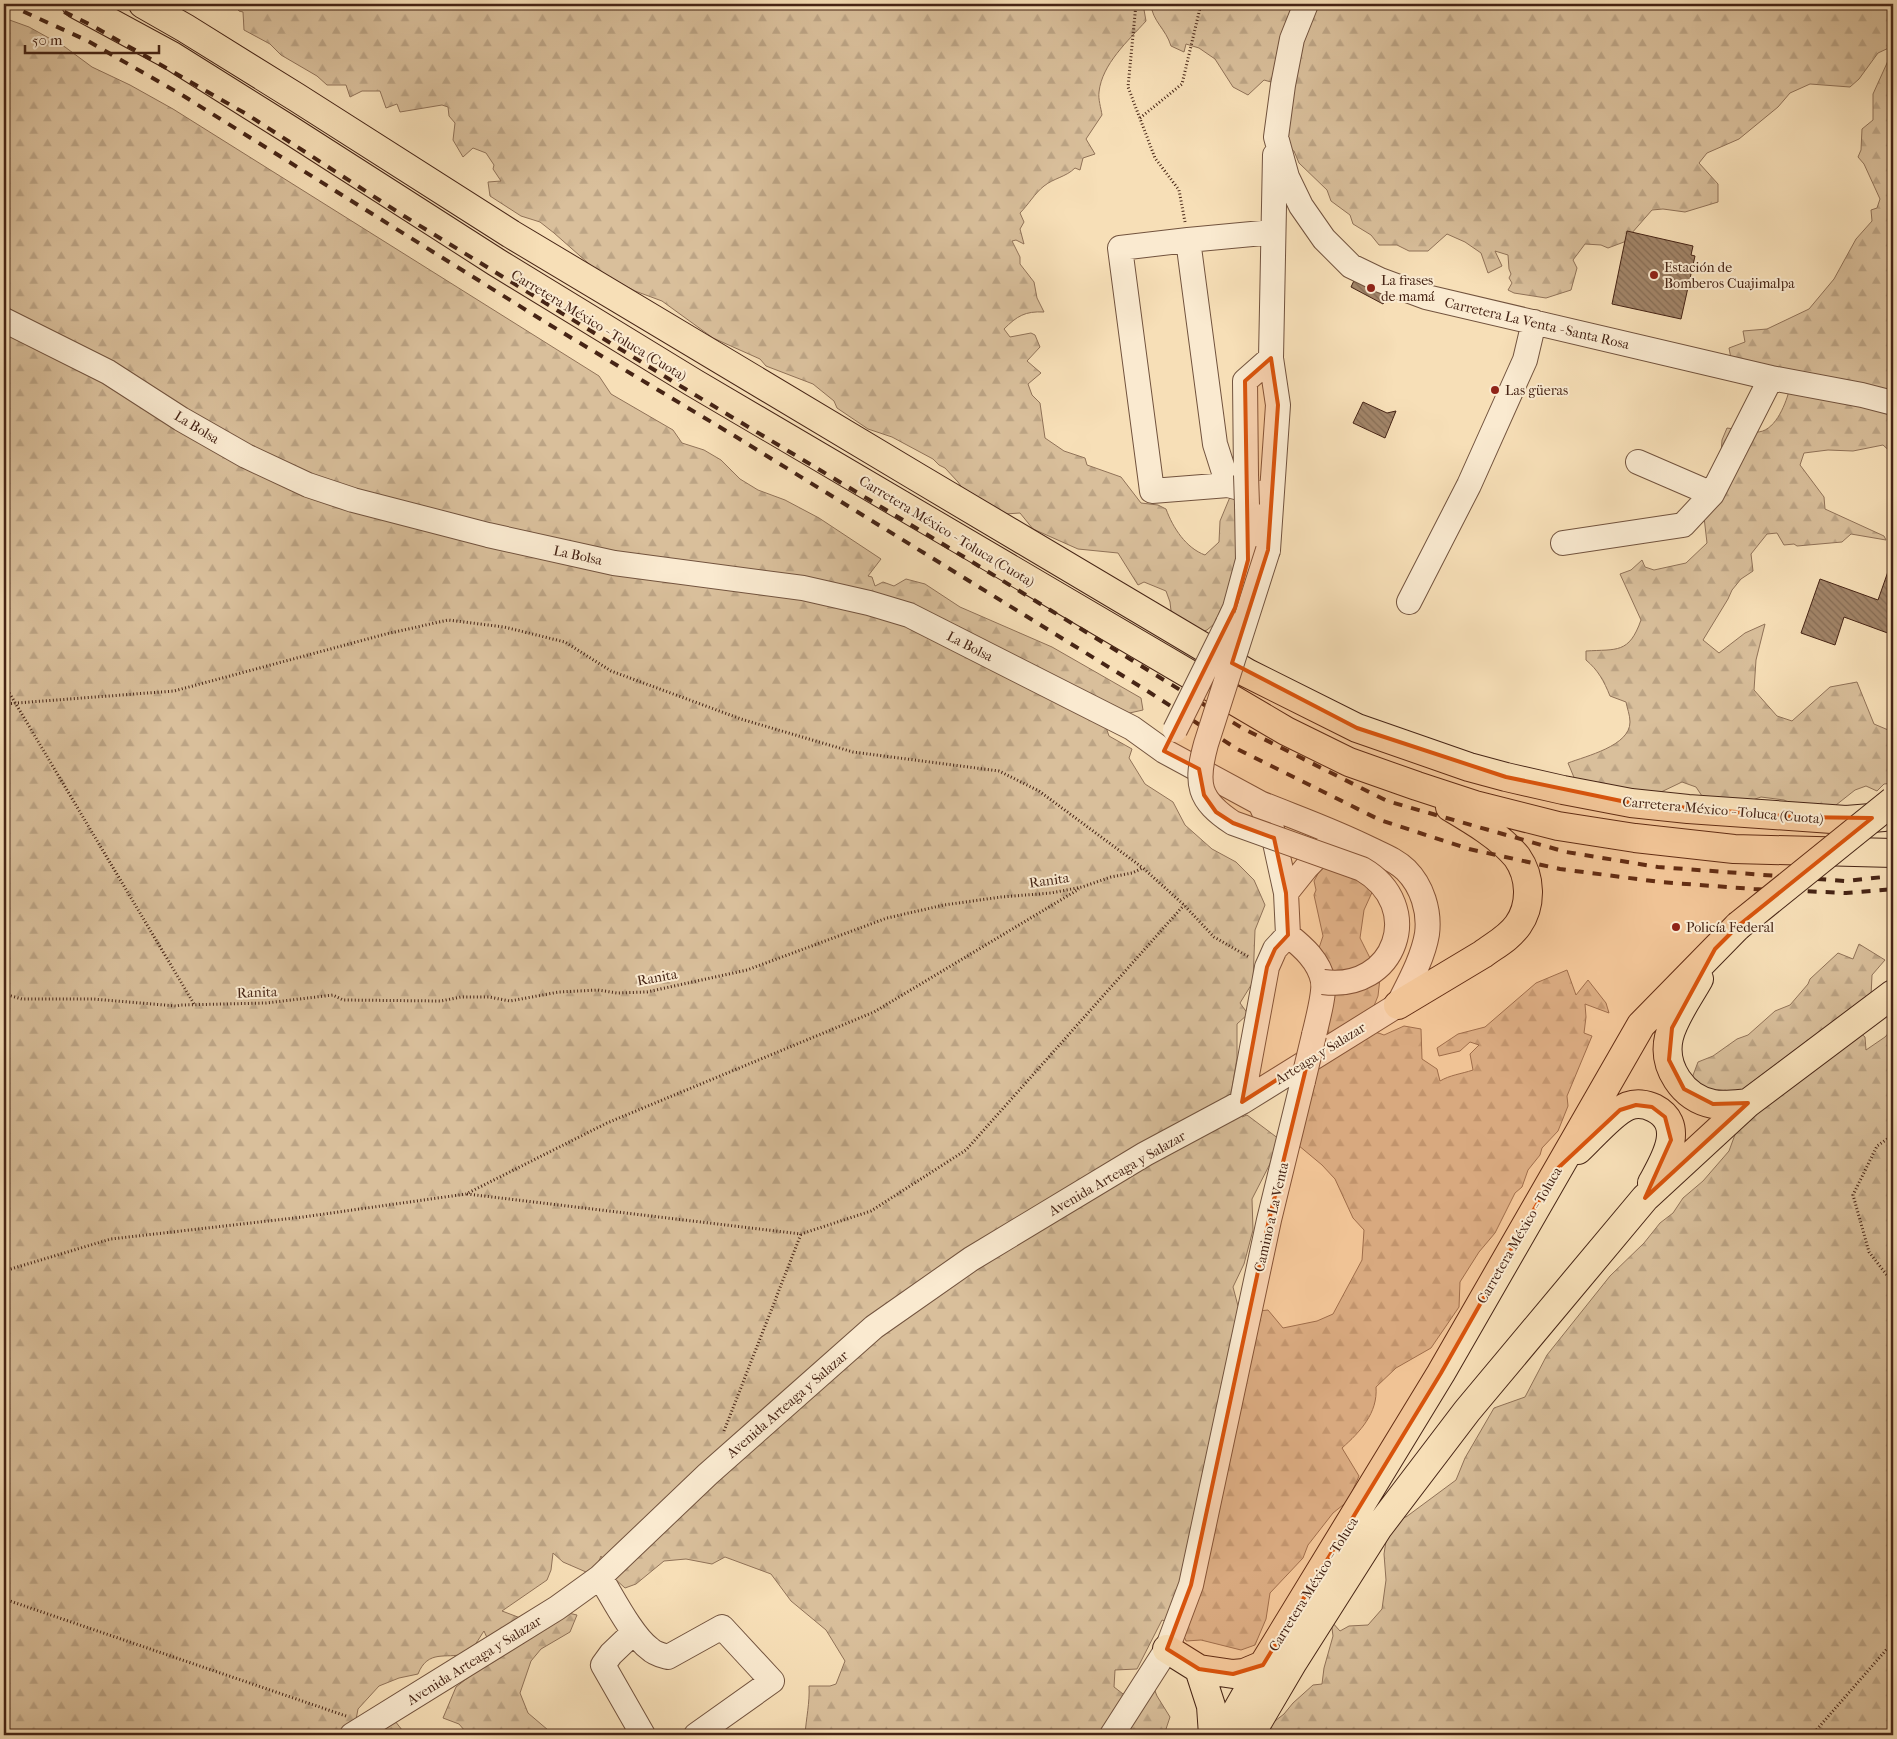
<svg xmlns="http://www.w3.org/2000/svg" width="1897" height="1739" viewBox="0 0 1897 1739" font-family="'IM FELL French Canon',serif">
  <style>
    .forest { fill: url(#forest-firs); stroke: #907258 }
    .building { fill: url(#building-back-hatch); stroke: #462415 }
    .lines { fill: none; stroke-linecap: round; stroke-linejoin: round }
    .minor-casing { stroke: #72533e; stroke-width: 26 }
    .major-casing { stroke: #462415; stroke-width: 30 }
    .highway-casing { stroke: #462415; stroke-width: 30 }
    .path { stroke: #462415; stroke-width: 3; stroke-dasharray: 1 2.5; stroke-linecap: butt }
    .minor { stroke: #faead0; stroke-width: 24 }
    .major { stroke: #f7dfb7; stroke-width: 28 }
    .highway { stroke: #f7dfb7; stroke-width: 28 }
    .rail { stroke: #462415; stroke-width: 4; stroke-dasharray: 9 9; stroke-linecap: butt }
    .minor-bridge-casing { stroke: #72533e; stroke-width: 26; stroke-linecap: butt }
    .major-bridge-casing { stroke: #462415; stroke-width: 30; stroke-linecap: butt }
    .minor-bridge { stroke: #faead0; stroke-width: 24 }
    .major-bridge { stroke: #f7dfb7; stroke-width: 28 }
    .marked { fill: #d8540d; fill-opacity: 0.2; stroke: #d8540d; stroke-width: 4; stroke-linejoin: round }
    .poi-dot { fill: #8f2418; stroke: #faead0; stroke-width: 2 }
    .labels { text-anchor: middle; stroke-width: 4; stroke-linejoin: round; paint-order: stroke }
    .poi-label { font-size: 14px; fill: #462415; stroke: #faead0; text-anchor: start }
    .street-label { font-size: 14px; fill: #462415; stroke: #faead0 }
  </style>
  <defs>
    <pattern id="forest-firs" width="22" height="20" patternUnits="userSpaceOnUse" patternTransform="scale(1.25)"><rect width="22" height="20" fill="#d9bf9b"/><path d="M5 1l3.5 6h-7zM16 11l3.5 6h-7z" fill="#bca485"/></pattern>
    <pattern id="building-back-hatch" width="6" height="6" patternUnits="userSpaceOnUse" patternTransform="scale(1.25)"><rect width="6" height="6" fill="#a28569"/><path d="M-1 5l2 2M0 0l6 6M5-1l2 2" fill="none" stroke="#866d55"/></pattern>
  </defs>
  <rect width="100%" height="100%" fill="#f7dfb7"/>
  <filter id="stains"><feTurbulence type="fractalNoise" baseFrequency=".004" numOctaves="4"/><feColorMatrix values="0 0 0 0 .2 0 0 0 0 .09 0 0 0 0 .02 0 0 0 .5 -.17"/></filter>
  <radialGradient id="worn" r=".72"><stop offset=".6" stop-color="#630" stop-opacity="0"/><stop offset="1" stop-color="#630" stop-opacity=".3"/></radialGradient>
  <!-- forest -->
  <path class="forest" d="M172,4H220L182,9Z
    M234,4H1143L1146,21C1128,41 1102,64 1099,92C1098,99 1101,108 1102,115L1086,139L1095,154L1083,158L1080,170L1075,168C1066,177 1054,178 1044,186C1035,193 1028,205 1020,213L1024,222L1020,229L1024,244L1016,240L1012,241L1020,257V264L1034,282L1037,298L1044,312C1025,311 1017,316 1004,329L1010,337L1031,333L1035,335L1040,347L1027,361L1041,373L1028,384L1032,395L1040,403L1045,438L1064,451L1085,458L1087,465L1121,477L1141,503L1158,505L1166,509C1173,528 1186,548 1205,555L1219,542L1220,521L1230,497L1245,489L1229,618L1214,624L1207,630L1199,633L1171,611L1170,602L1166,591L1144,582L1138,585L1118,553L1078,549L1033,529L1020,513L1005,514L970,499L958,482L945,468L939,465L933,459L892,437L868,429L837,408L834,401L813,384L766,366L760,359L713,338L662,301L635,291L596,270L554,233L540,222L521,216L490,196L488,182L501,181L493,169L494,165L486,153L473,148L463,157L453,140L455,123L449,116L448,107L442,105L400,112L397,104L386,108L380,91H362L350,97L346,85H327L317,76L281,55L270,44L244,30L243,12L239,11Z
    M1151,4H1893V454L1883,445L1853,451L1828,450L1804,453L1800,465L1824,497L1825,509L1884,536L1886,540L1851,534L1842,542L1797,546L1794,544L1784,545L1777,533L1767,534L1751,554L1753,571L1741,579L1732,590L1728,599L1703,640L1719,653L1745,633L1765,624L1756,660L1754,690L1777,716L1792,721L1830,687L1857,682L1874,724L1893,732V783L1884,784L1877,791L1866,786L1855,790L1831,809L1807,811L1784,800L1761,797L1721,811L1708,805L1696,787L1682,782L1638,803L1578,787L1568,763C1586,756 1630,746 1630,722C1630,715 1627,708 1626,702L1610,696C1604,681 1598,670 1586,660V651C1617,649 1629,654 1641,620L1620,574L1631,570L1642,560L1645,567L1654,570L1686,563L1707,543L1704,517L1721,454L1722,440L1727,428C1737,429 1746,432 1756,432C1774,433 1785,406 1789,391L1732,364L1729,348L1745,342L1743,331L1767,329L1809,309L1834,279L1856,239L1872,221L1871,210L1877,208L1880,199L1864,164L1858,157L1861,150L1862,129L1873,120V94L1892,52L1893,46L1878,53L1859,79L1850,87L1810,84L1790,93L1778,107L1739,139L1707,153L1699,163L1718,184V202L1685,212L1663,209L1652,210L1624,242L1608,248L1601,245L1585,244L1573,260L1577,268L1571,290L1546,298L1514,293L1508,290L1512,283L1509,278L1511,274L1509,269L1508,255L1495,251L1502,266L1488,273L1481,253L1465,242L1447,234L1428,251H1409L1397,245H1379L1371,235L1353,224L1350,215L1331,201L1327,190L1299,163L1294,151L1282,148L1278,84L1264,80L1248,95L1233,87L1215,59L1199,48L1186,44L1184,52L1171,46C1166,29 1152,21 1151,4Z
    M4,18L29,27L65,47L92,67L130,85L173,109L599,376L611,394L673,430L682,443L704,450L721,460L740,479L758,490L785,500L819,518L881,559L868,576L872,577L875,586L883,582L894,586L906,579L925,584L960,607L1052,647L1141,698L1143,710L1125,714L1104,721L1109,736L1132,749L1129,758L1145,784L1173,802L1185,825L1212,849L1236,862L1254,880L1265,905L1255,930L1253,982L1240,1003L1248,1014L1237,1024V1058L1231,1094L1242,1117L1247,1115L1279,1139L1274,1156L1252,1199L1253,1230L1244,1264L1233,1287L1238,1306L1256,1304L1259,1311L1268,1310L1283,1328L1317,1321L1333,1314L1362,1260L1364,1230L1353,1218L1335,1179L1322,1165L1292,1140L1311,1097L1316,1073L1330,1042L1328,1030L1313,1014L1319,948L1323,936L1314,895L1316,890L1314,881L1321,868L1341,871L1374,888L1364,910L1360,938L1380,978L1378,996L1365,1028L1384,1035L1404,1026L1421,1029L1422,1059L1437,1069L1440,1081C1450,1075 1461,1074 1473,1070L1470,1054L1479,1045L1470,1042L1460,1051L1439,1056L1437,1048L1458,1034L1485,1027L1536,983L1567,970L1576,995L1588,980L1606,1003L1609,1013L1585,1004L1586,1017L1584,1033L1592,1036L1567,1096L1568,1106L1558,1131L1542,1148L1540,1155L1528,1170L1522,1187L1515,1193L1495,1233L1479,1252L1460,1282L1459,1307L1431,1348L1396,1368L1376,1387C1378,1413 1360,1432 1342,1448L1359,1476L1348,1501L1333,1513L1308,1545L1303,1558L1270,1593L1266,1619L1255,1645L1241,1650L1201,1640L1186,1641C1181,1628 1175,1625 1162,1620L1137,1669L1115,1670L1114,1687L1127,1697L1153,1686L1157,1696L1170,1717L1164,1735H805C806,1719 810,1702 809,1686H830L836,1684L845,1661L826,1630L791,1601L771,1574L725,1557L712,1564L686,1559L664,1561L636,1584L625,1588L614,1578L601,1556L593,1575L563,1562L553,1553L551,1570L547,1580L502,1611L531,1622L546,1608L577,1615L570,1632L541,1649L531,1661L520,1693L528,1713L548,1730L562,1735H476L465,1731L459,1724L443,1718L456,1687L470,1676L482,1656L488,1640L484,1631C479,1638 473,1651 464,1654C446,1659 428,1649 418,1674L399,1678L379,1686L358,1709L355,1725L395,1721L406,1735H4Z
    M1859,944L1885,960L1872,975L1871,996L1857,1030L1865,1037L1866,1050L1885,1037L1893,1028V1735H1270L1266,1728L1284,1714L1293,1703L1313,1685L1322,1684L1324,1668L1333,1636L1331,1621L1340,1631L1349,1626L1368,1625L1382,1609L1386,1580L1384,1554L1390,1516L1406,1517L1456,1480L1465,1458L1494,1408L1525,1397L1547,1355L1610,1276L1644,1243L1660,1223L1673,1213L1683,1198L1703,1181L1729,1151L1737,1129L1689,1086L1698,1062L1713,1056L1737,1039L1748,1035L1775,1011L1790,1005L1808,984L1810,979L1838,953L1853,959Z"/>
  <!-- building -->
  <path class="building" d="M1627,231L1693,246L1691,255L1695,256L1681,319L1612,304Z
    M1358,272L1391,289L1383,304L1351,287Z
    M1363,402L1387,413L1396,411L1385,438L1353,423Z
    M1891,563L1893,564V635L1844,617L1835,645L1801,633L1820,579L1878,600Z"/>
  <g class="lines">
    <defs>
      <path id="minor" d="M1306,4L1292,39L1283,85L1276,137L1287,177L1301,206L1324,239L1351,266L1380,280L1426,297L1771,378L1862,395L1893,403
        M1188,240L1273,232
        M4,320L108,372L181,419L246,456L308,485L353,500L488,535L614,563L803,588L869,603L909,615L1132,728L1164,751L1260,803L1272,829L1286,893L1288,935C1303,947 1319,961 1323,981C1325,993 1317,1022 1314,1035
        M1638,462L1712,494
        M1246,475L1245,381L1271,358
        M1228,485L1215,444L1188,240L1120,248L1152,491L1228,485L1271,496
        M1563,543L1683,525L1712,494L1771,378
        M1268,550L1278,405L1271,358L1275,155
        M1409,602L1469,485L1525,360L1534,322
        M1228,623L1235,608L1248,560L1247,505
        M1286,893L1306,868L1333,840
        M1242,1102L1267,967L1275,949L1288,935
        M600,1577C612,1596 632,1636 650,1649C655,1654 661,1655 668,1657L722,1627L772,1681L696,1735
        M634,1632L611,1654L603,1665L643,1735
        M352,1735L557,1608L600,1577L708,1474L874,1327L971,1259L1145,1154L1242,1102L1398,1005C1409,983 1423,958 1427,934C1430,911 1422,886 1406,870C1396,860 1382,855 1370,849C1334,831 1297,818 1260,803
        M1112,1735L1167,1649L1191,1585L1269,1220L1303,1081"/>
      <path id="major" d="M1699,979C1689,997 1674,1017 1669,1037C1662,1067 1683,1098 1713,1104C1724,1106 1737,1104 1748,1103
        M1578,1150C1590,1139 1613,1112 1628,1106C1636,1103 1646,1104 1654,1108C1687,1125 1664,1161 1652,1183
        M1167,1649L1199,1669L1233,1674L1244,1673L1263,1665
        M1199,1669L1211,1706L1213,1735
        M1223,1735L1263,1665L1441,1373L1641,1025L1738,926
        M1250,1735L1293,1662L1378,1528L1467,1411L1645,1198L1748,1103L1893,994"/>
      <path id="highway" d="M76,4L172,56L290,130L496,262L694,383L1286,731L1349,762L1417,786L1475,805L1558,826L1635,838L1734,849L1893,853
        M143,4L185,28L296,97L511,234L917,477L1247,673L1357,728L1469,767L1506,777L1563,790L1631,803L1688,809L1846,820L1884,817
        M1398,1005C1426,988 1455,971 1483,954C1495,945 1509,938 1518,925C1532,905 1531,877 1517,857C1501,837 1472,820 1450,807"/>
    </defs>
    <!-- minor casing -->
    <use href="#minor" class="minor-casing"/>
    <!-- major casing -->
    <use href="#major" class="major-casing"/>
    <!-- highway casing -->
    <use href="#highway" class="highway-casing"/>
    <!-- path -->
    <path class="path" d="M1136,4L1128,87L1155,158L1179,190L1185,222
      M1140,118L1182,84L1201,4
      M4,684L194,1004
      M4,704L174,691L386,634L448,620L504,627L565,642L611,671L741,719L853,752L999,771L1039,791L1143,868
      M4,994L22,999H93L176,1006L181,1005L266,1003L333,995L343,1000L441,1001L461,997H489L510,1001L559,992L598,990L617,993L647,992L747,970L887,918L944,905L1001,897L1051,893L1082,887L1111,877L1132,873L1143,868L1184,905L1214,937L1249,957
      M1893,1135L1877,1146L1853,1195L1869,1252L1893,1283
      M467,1194L801,1234L871,1211L966,1150L1184,905
      M4,1271L111,1239L303,1217L466,1194L607,1123L874,1012L1079,889
      M724,1431L801,1234
      M4,1599L346,1716
      M1812,1735L1893,1642"/>
    <!-- minor -->
    <use href="#minor" class="minor"/>
    <!-- major -->
    <use href="#major" class="major"/>
    <!-- highway -->
    <use href="#highway" class="highway"/>
    <!-- rail -->
    <path class="rail" d="M7,4L88,41L182,95L550,325L733,435L1149,692L1237,749L1380,820L1469,849L1560,869L1660,882L1754,889L1846,893L1893,889
      M48,4L93,26L248,115L404,216L682,387L956,552L1242,728L1387,801L1566,852L1658,867L1845,881L1893,876"/>
    <defs>
      <path id="minor-bridge" d="M1246,475L1247,505
        M1268,550L1206,744C1195,784 1198,800 1233,823L1362,869C1426,906 1396,992 1323,982
        M1175,730L1228,623
        M1303,1081L1314,1035"/>
      <path id="major-bridge" d="M1738,926L1893,801"/>
    </defs>
    <!-- minor-bridge casing -->
    <use href="#minor-bridge" class="minor-bridge-casing"/>
    <!-- major-bridge casing -->
    <use href="#major-bridge" class="major-bridge-casing"/>
    <!-- minor-bridge -->
    <use href="#minor-bridge" class="minor-bridge"/>
    <!-- major-bridge -->
    <use href="#major-bridge" class="major-bridge"/>
  </g>
  <!-- marked area -->
  <path class="marked" d="M1271,358L1278,405L1268,550L1232,663L1357,728L1506,777L1631,803L1794,817L1872,818L1738,926L1715,949L1672,1028L1669,1060L1684,1089L1713,1104L1748,1103L1645,1198L1671,1140L1665,1117L1652,1107L1636,1105L1620,1110L1557,1169L1441,1373L1263,1665L1233,1674L1199,1669L1167,1649L1191,1585L1269,1220L1308,1060L1242,1102L1267,967L1275,949L1288,935L1286,893L1274,838L1233,823L1216,812L1204,795L1199,769L1164,751L1235,608L1248,560L1245,381Z"/>
  <!-- markers -->
  <g class="poi-dot">
    <circle cx="1654" cy="275" r="5"/>
    <circle cx="1371" cy="288" r="5"/>
    <circle cx="1495" cy="390" r="5"/>
    <circle cx="1676" cy="927" r="5"/>
  </g>
  <g class="labels">
    <!-- poi labels -->
    <g class="poi-label">
      <text x="1664" y="272">Estación de<tspan x="1664" dy="16">Bomberos Cuajimalpa</tspan></text>
      <text x="1381" y="285">La frases<tspan x="1381" dy="16">de mamá</tspan></text>
      <text x="1505" y="395">Las güeras</text>
      <text x="1686" y="932">Policía Federal</text>
    </g>
    <!-- street labels -->
    <g class="street-label">
      <text transform="translate(1537 323) rotate(13)" y="5">Carretera La Venta - Santa Rosa</text>
      <text transform="translate(599 325) rotate(31)" y="5">Carretera México - Toluca (Cuota)</text>
      <text transform="translate(197 427) rotate(31)" y="5">La Bolsa</text>
      <text transform="translate(947 531) rotate(31)" y="5">Carretera México - Toluca (Cuota)</text>
      <text transform="translate(578 555) rotate(12)" y="5">La Bolsa</text>
      <text transform="translate(970 646) rotate(27)" y="5">La Bolsa</text>
      <text transform="translate(1723 810) rotate(5)" y="5">Carretera México - Toluca (Cuota)</text>
      <text transform="translate(1049 880) rotate(-8)" y="5">Ranita</text>
      <text transform="translate(657 977) rotate(-10)" y="5">Ranita</text>
      <text transform="translate(257 992) rotate(-2)" y="5">Ranita</text>
      <text transform="translate(1320 1053) rotate(-32)" y="5">Arteaga y Salazar</text>
      <text transform="translate(1117 1173) rotate(-30)" y="5">Avenida Arteaga y Salazar</text>
      <text transform="translate(1271 1217) rotate(-77)" y="5">Camino a La Venta</text>
      <text transform="translate(1519 1235) rotate(-60)" y="5">Carretera México - Toluca</text>
      <text transform="translate(787 1404) rotate(-41)" y="5">Avenida Arteaga y Salazar</text>
      <text transform="translate(1313 1584) rotate(-58)" y="5">Carretera México - Toluca</text>
      <text transform="translate(474 1660) rotate(-32)" y="5">Avenida Arteaga y Salazar</text>
    </g>
  </g>
  <!-- margin -->
  <rect width="1897" height="1739" fill="none" stroke="#f7dfb7" stroke-width="20"/>
  <rect x="5" y="5" width="1887" height="1729" fill="none" stroke="#462415" stroke-width="2.5"/>
  <rect x="10" y="10" width="1877" height="1719" fill="none" stroke="#462415"/>
  <!-- scale -->
  <path d="M25 45v8h134v-8" fill="none" stroke="#462415" stroke-width="2.5"/>
  <text x="32" y="45" font-size="15" fill="#462415" stroke="#faead0" stroke-width="4" paint-order="stroke">50 m</text>
  <rect width="100%" height="100%" filter="url(#stains)"/>
  <rect width="100%" height="100%" fill="url(#worn)"/>
</svg>
